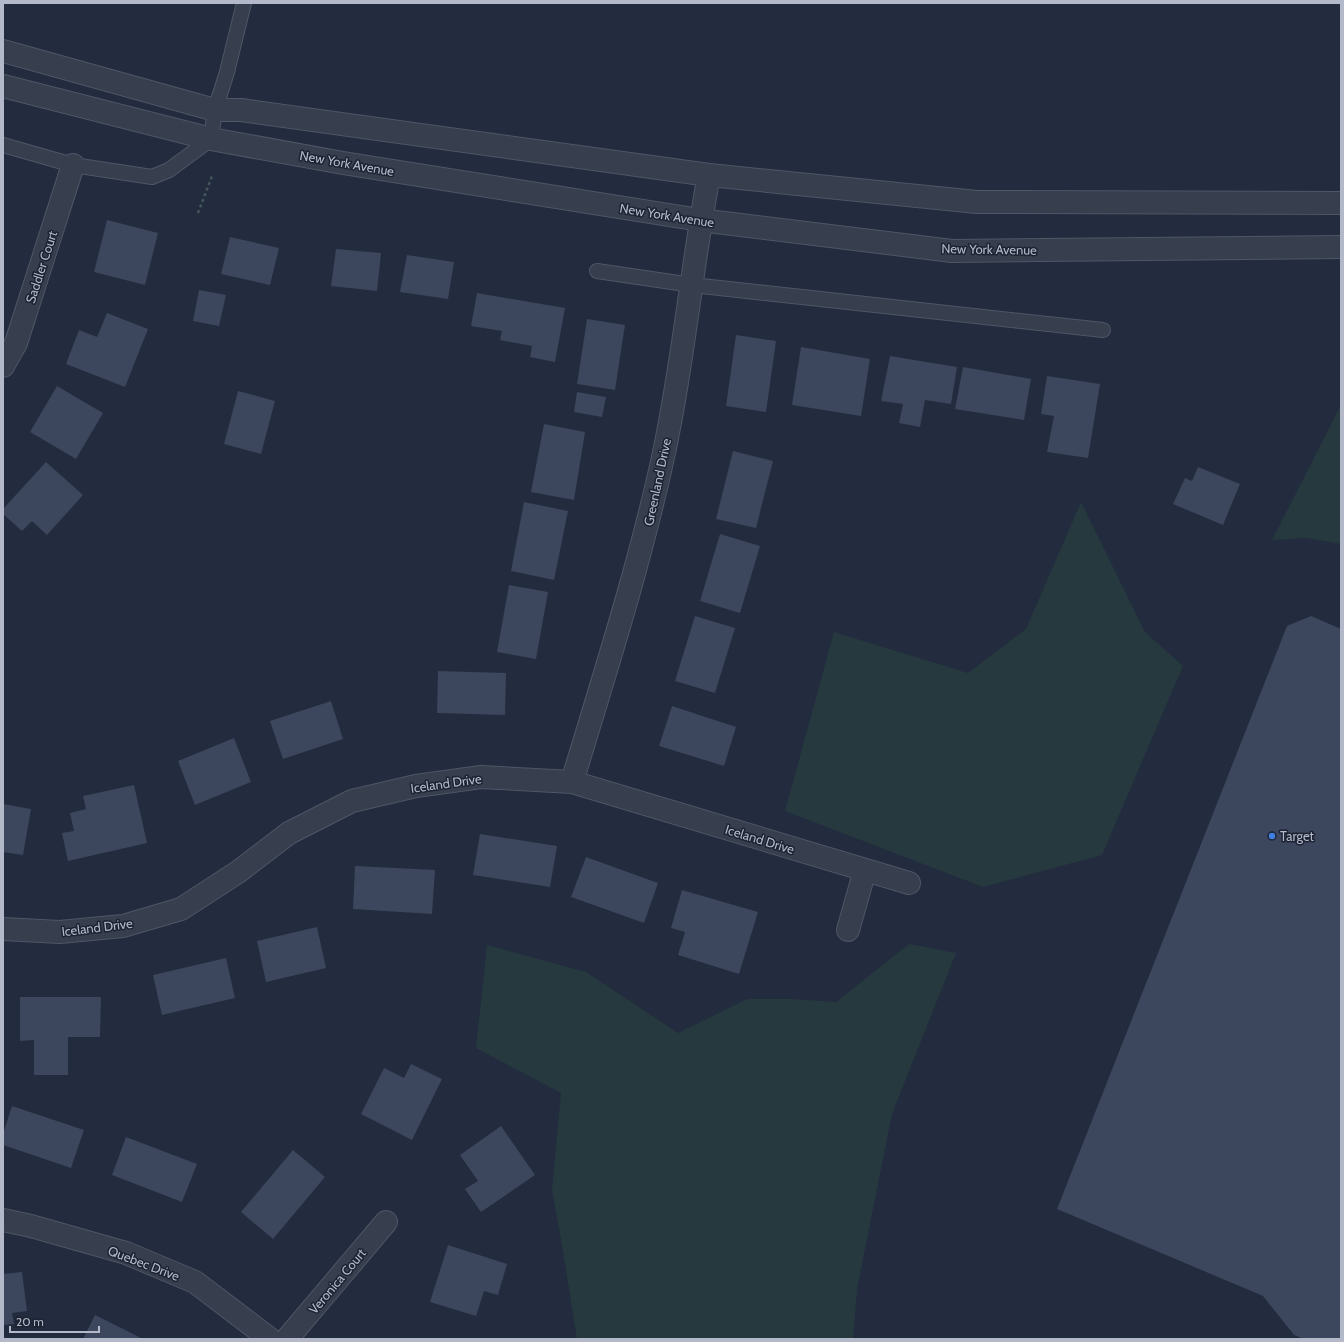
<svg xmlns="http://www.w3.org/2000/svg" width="1344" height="1342" viewBox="0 0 1344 1342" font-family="Cabin,sans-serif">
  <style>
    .green { fill: #25393f }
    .building { fill: #3c465c }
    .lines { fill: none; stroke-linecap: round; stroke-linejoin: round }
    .service-casing { stroke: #4f5666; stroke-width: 16 }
    .minor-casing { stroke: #4f5666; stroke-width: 24 }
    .tertiary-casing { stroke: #4f5666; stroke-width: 24 }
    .path { stroke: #43565c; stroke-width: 2.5; stroke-dasharray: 3 3; stroke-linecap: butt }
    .service { stroke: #373e4e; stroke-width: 14 }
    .minor { stroke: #373e4e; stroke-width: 22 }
    .tertiary { stroke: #373e4e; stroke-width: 22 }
    .shop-dot { fill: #3f7fe0; stroke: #1c2333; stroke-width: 1.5 }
    .labels { text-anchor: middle; stroke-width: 3; stroke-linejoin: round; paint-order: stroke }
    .street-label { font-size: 13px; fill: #b3b9c9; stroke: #1c2333 }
    .poi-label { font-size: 13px; fill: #b3b9c9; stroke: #1c2333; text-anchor: start }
  </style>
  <rect width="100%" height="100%" fill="#232b3e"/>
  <!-- green -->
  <path class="green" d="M1341,405V544L1306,538L1272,540Z
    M1081,502L1145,632L1183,666L1102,855L983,887L785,811L834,632L968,673L1026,629Z
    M909,944L956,953L892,1114L857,1289L853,1339H577L562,1245L552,1190L561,1093L476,1048L487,945L586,972L678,1033L747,999H792L836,1002Z"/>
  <!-- building -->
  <path class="building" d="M107,220L158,233L145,285L94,272Z
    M230,237L279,248L270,285L221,274Z
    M336,249L381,253L377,291L331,286Z
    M407,255L454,262L448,299L400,292Z
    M199,290L226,295L219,326L193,321Z
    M477,293L565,308L555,362L530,357L532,346L500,340L502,331L471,326Z
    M107,313L148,329L125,387L66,364L79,330L97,337Z
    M587,319L625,325L615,390L577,384Z
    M736,335L776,341L766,412L726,406Z
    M801,347L870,359L861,416L792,405Z
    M890,356L957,367L951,404L925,400L920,427L899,423L903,404L881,401Z
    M963,367L1031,379L1024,420L955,409Z
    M1047,376L1100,384L1088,458L1047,452L1054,416L1041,414Z
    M57,386L103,413L76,459L30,432Z
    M238,391L275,401L261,454L224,444Z
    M577,392L606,397L602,417L574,412Z
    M544,424L585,432L574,500L531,492Z
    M733,451L773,461L756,528L716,519Z
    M46,462L83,495L47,535L32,521L22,531L3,514V509Z
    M1198,467L1240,484L1223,525L1173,504L1185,478L1192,481Z
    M524,502L568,511L554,580L511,571Z
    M720,534L760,546L740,613L700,601Z
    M509,585L548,592L536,659L497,652Z
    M695,616L735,628L715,693L675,681Z
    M1311,616L1341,629V1339H1304L1294,1335L1263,1296L1057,1209L1287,626Z
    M438,671L506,673L505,715L437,713Z
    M331,701L343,739L283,759L270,721Z
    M672,706L736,727L724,766L659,746Z
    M234,738L251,782L195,805L178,761Z
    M134,785L147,843L68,861L62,833L74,831L70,813L86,809L83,796Z
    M3,804L31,809L23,855L3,852Z
    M480,834L557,846L550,887L473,875Z
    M586,857L658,883L644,923L571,897Z
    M355,866L435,870L432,914L353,909Z
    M682,890L758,912L739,974L678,955L685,932L671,928Z
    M317,927L326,968L266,982L257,941Z
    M226,958L235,998L162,1015L153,975Z
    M20,997H101L100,1037H68V1075H34V1040L20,1041Z
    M411,1064L442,1079L412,1140L361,1114L384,1068L404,1078Z
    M12,1106L84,1130L71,1168L3,1145V1134Z
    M501,1126L535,1175L481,1212L465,1189L478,1181L460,1155Z
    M126,1137L197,1164L182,1202L112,1175Z
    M293,1150L325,1177L273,1239L241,1212Z
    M448,1245L507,1264L498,1295L484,1291L476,1316L430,1302Z
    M22,1272L27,1311L12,1313L14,1324L3,1325V1274Z
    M95,1315L143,1339H83Z"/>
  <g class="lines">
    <defs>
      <path id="service" d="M3,145L73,165L152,177L169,170L211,139L215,110L227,72L244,3
        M597,271L692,285L1103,330"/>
      <path id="minor" d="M3,366L16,343L73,165
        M572,782C604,676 638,570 662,462C683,367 691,270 709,175
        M3,929L60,932L123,926L181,909L238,872L289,833L352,801L416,786L481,777L572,782L909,883
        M848,930L865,870
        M3,1220L31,1226L126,1253L195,1282L270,1339
        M287,1339L386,1222"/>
      <path id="tertiary" d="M3,51L215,110H241L709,175L977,202L1341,203
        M3,86L211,139L343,163L700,220L952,251L1341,247"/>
    </defs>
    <!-- service casing -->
    <use href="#service" class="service-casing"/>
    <!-- minor casing -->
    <use href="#minor" class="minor-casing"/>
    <!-- tertiary casing -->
    <use href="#tertiary" class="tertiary-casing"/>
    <!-- path -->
    <path class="path" d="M198,213L212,176"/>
    <!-- service -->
    <use href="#service" class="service"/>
    <!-- minor -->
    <use href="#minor" class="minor"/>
    <!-- tertiary -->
    <use href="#tertiary" class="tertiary"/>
  </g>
  <!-- markers -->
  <circle class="shop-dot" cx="1272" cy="836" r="4"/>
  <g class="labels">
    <!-- street labels -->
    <g class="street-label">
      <text transform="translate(347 163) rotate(10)" y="5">New York Avenue</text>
      <text transform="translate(667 215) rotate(9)" y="5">New York Avenue</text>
      <text transform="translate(989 249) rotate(1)" y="5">New York Avenue</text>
      <text transform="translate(41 267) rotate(-72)" y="5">Saddler Court</text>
      <text transform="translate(657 482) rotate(-78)" y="5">Greenland Drive</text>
      <text transform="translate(446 783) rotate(-8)" y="5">Iceland Drive</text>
      <text transform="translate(760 839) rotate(17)" y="5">Iceland Drive</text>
      <text transform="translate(97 927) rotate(-7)" y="5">Iceland Drive</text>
      <text transform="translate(144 1263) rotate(21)" y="5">Quebec Drive</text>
      <text transform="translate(337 1281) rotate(-50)" y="5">Veronica Court</text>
    </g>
    <!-- poi labels -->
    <g class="poi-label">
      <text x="1280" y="841">Target</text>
    </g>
  </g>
  <!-- border -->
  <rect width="1344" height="1342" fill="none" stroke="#b3b9c9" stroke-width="8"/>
  <!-- scale -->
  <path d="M10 1326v6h89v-6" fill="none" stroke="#b3b9c9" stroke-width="2"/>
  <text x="16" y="1326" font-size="12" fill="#b3b9c9" stroke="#1c2333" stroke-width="3" paint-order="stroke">20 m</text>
</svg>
